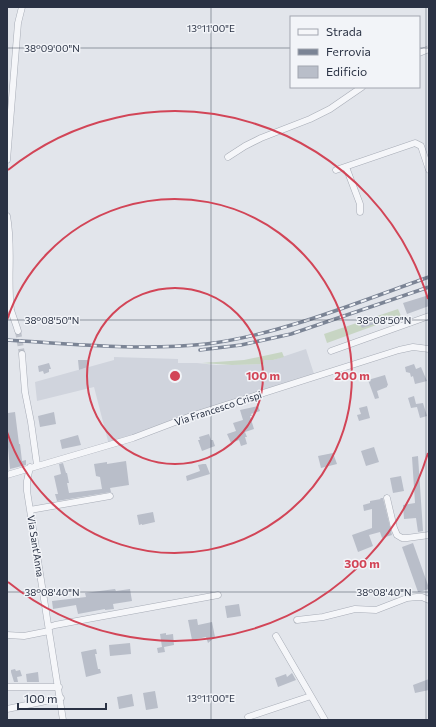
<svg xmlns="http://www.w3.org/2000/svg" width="436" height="727" viewBox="0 0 436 727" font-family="Commissioner,sans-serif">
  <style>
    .built { fill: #d0d4dd }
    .green { fill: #c7d5c3 }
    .building { fill: #b9bec9 }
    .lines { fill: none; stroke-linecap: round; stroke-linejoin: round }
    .minor-tunnel { stroke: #bdc1ca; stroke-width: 6; stroke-dasharray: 6 3; stroke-linecap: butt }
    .minor-casing { stroke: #a7acb6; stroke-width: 7 }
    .minor { stroke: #f5f6f9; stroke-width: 6 }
    .rail-casing { stroke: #7b8495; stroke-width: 3.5 }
    .rail { stroke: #f2f4f8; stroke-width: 2; stroke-dasharray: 6; stroke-linecap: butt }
    .ticks { fill: none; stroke: #2a3244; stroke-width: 1; stroke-opacity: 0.45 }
    .ring { fill: none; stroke: #d24557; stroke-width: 2 }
    .labels { text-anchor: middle; stroke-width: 3; stroke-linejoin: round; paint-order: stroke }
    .street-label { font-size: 10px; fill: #2a3244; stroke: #f2f4f8 }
    .ticks-label { font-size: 10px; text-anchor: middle; fill: #2a3244; stroke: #f2f4f8; stroke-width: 3; stroke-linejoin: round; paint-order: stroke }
    .centre { fill: #d24557; stroke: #f2f4f8; stroke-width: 2 }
    .ring-label { font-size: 12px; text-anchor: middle; font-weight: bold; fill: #d24557; stroke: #f2f4f8; stroke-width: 3; stroke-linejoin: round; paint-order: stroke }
  </style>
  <rect width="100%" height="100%" fill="#e2e5eb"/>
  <!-- built -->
  <path class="built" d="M306,349L315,377L109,445L94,387L37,401L35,382L114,360V357L178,359V363H197L216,365L264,364V360H273Z"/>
  <!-- green -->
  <path class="green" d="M398,309L401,316L327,343L324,334Z
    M282,352L284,357L273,360H264V364L232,365L202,363L244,360Z"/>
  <!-- building -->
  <path class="building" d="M429,295V306L407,314L403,303Z
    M377,318L378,323L362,328L360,324Z
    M78,360H89L88,367L79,370Z
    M49,363L51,369H49V372L44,374L43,371L39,372L38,366Z
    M414,364L416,369L421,367L427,381L415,384L413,376L411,377L410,373L406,372L405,367Z
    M385,375L388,385L387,386V387L377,391L379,398L375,399L368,380Z
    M414,396L416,404L423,403L427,416L420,418L417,407L411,408L408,398Z
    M258,406L260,411L251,414L252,416H250L254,429L245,432L247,437H245L247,444L241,446L239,440L231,443L227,434L236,431L233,423L243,420L240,410Z
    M367,406L370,418L359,421L357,415L361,414L359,408Z
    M15,412L19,444H20L22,461L26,460V465L10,469L7,436V415L8,413Z
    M54,412L56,424L40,427L38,416Z
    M209,434L211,440H213L215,446L202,451L198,440H200L199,437Z
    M78,435L81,445L62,449L60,440Z
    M374,447L379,462L366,466L361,451Z
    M333,453L337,464L321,468L318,456Z
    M418,456L423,531L418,532L416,518L404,519L403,505L415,503L412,457Z
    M126,461L129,485L110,488L111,492L57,501L55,494H58L54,476L61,474L59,464L63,463L66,473H67L69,483H67L69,493L102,489L100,477L96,476L94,464L107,462V464Z
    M203,464H206L210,474L187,481L186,476L200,471L198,465Z
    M401,476L404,491L393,493L390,478Z
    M380,498H383L392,535L382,538L380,532L369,535L373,546L358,552L352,535L372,528V509L364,511L363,505L370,503V501L381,499Z
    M153,512L155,522L142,525V524L139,525L137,515Z
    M413,543L429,588V589L419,592H418L402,547Z
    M115,589L116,591L130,589L132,601L113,604L114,609L105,610V609L78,614L76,605L53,609L52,601L86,597L85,593Z
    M239,604L241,616L227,618L225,606Z
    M197,619L198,625L212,622L215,637L208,643L206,637L192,640L188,620Z
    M166,633V635L173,634L174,645L164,647L165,652L158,653L157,648L162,647L160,634Z
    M130,643L131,654L110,656L109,645Z
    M96,649L97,654H95L98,669H100L101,673L86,677L81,652Z
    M15,669L16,671L20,670L22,676L17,677L18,682H14L11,672V670Z
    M38,672L39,682H27L26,674Z
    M292,673L296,680L278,687L275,678L286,674L287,677Z
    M429,679V690L415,693L413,685Z
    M155,691L158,708L146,710L143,693Z
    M132,694L134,706L119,709L117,697Z"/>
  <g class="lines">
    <!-- minor-tunnel -->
    <path class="minor-tunnel" d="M18,331L22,354"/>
    <defs>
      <path id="minor" d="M419,53L429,49
        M228,157L245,146L261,138L310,119L330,109L362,87
        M7,160L18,23L22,7
        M346,167L360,204V212
        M336,170L415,143L421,146L429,170
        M7,216C13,247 7,279 11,310C13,317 16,324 18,331
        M331,351L429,316
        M22,354L25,392L31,422L37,465
        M30,467L27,481V491L63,720
        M7,475L133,438L191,416L399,350L413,347L429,349
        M387,498L394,528L397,535L402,538H407L429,535
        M30,510L110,496
        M297,620L323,617L355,609L376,610L407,598L417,597H422L429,600
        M49,627L55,625L218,595
        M7,635L24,636L49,631
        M276,636L325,720
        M7,687H59
        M7,709L61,698
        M248,717L311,696"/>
    </defs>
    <!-- minor casing -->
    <use href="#minor" class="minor-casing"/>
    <!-- minor -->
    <use href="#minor" class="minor"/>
    <defs>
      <path id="rail" d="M7,340C73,344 140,351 206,344C280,335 358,302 429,277
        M200,350L241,345L291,334L429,287"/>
    </defs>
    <!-- rail casing -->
    <use href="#rail" class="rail-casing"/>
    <!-- rail -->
    <use href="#rail" class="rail"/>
  </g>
  <!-- ticks -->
  <path class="ticks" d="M211,7V720M426,7V720M7,48H291M419,48H429M7,320H429M7,592H429"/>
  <!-- distance rings -->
  <g class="ring">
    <circle cx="175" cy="376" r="88"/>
    <path d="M7 320A177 177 0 1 1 7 432"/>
    <path d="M428 453A265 265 0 0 1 8 582M8 170A265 265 0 0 1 428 299"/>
  </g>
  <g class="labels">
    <!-- street labels -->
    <g class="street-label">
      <text transform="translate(218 408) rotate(-18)" y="4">Via Francesco Crispi</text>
      <text transform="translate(36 546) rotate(81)" y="4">Via Sant'Anna</text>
    </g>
  </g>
  <g class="ticks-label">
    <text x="211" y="32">13°11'00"E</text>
    <text x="52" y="52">38°09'00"N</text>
    <text x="52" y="324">38°08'50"N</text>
    <text x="384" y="324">38°08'50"N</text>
    <text x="52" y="596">38°08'40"N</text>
    <text x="384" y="596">38°08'40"N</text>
    <text x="211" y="702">13°11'00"E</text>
  </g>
  <circle cx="175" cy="376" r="6" class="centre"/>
  <g class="ring-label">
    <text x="263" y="380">100 m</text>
    <text x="352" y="380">200 m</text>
    <text x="362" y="568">300 m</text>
  </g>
  <!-- border -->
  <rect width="436" height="727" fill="none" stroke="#2a3244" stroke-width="16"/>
  <!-- legend -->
  <rect x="290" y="16" width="130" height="72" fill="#f2f4f8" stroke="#a2a6b0"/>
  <rect x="298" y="29" width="20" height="6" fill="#f5f6f9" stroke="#a2a6b0"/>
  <text x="326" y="36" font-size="12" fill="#2a3244">Strada</text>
  <rect x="298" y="49" width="20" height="6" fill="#7b8495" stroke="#a2a6b0"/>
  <text x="326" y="56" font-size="12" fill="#2a3244">Ferrovia</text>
  <rect x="298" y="66" width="20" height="12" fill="#b9bec9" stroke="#a2a6b0"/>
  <text x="326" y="76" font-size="12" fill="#2a3244">Edificio</text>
  <!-- scale -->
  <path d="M18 703v6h88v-6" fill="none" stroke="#2a3244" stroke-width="2"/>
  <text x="24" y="703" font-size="12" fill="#2a3244" stroke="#f2f4f8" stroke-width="3" paint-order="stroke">100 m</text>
</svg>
